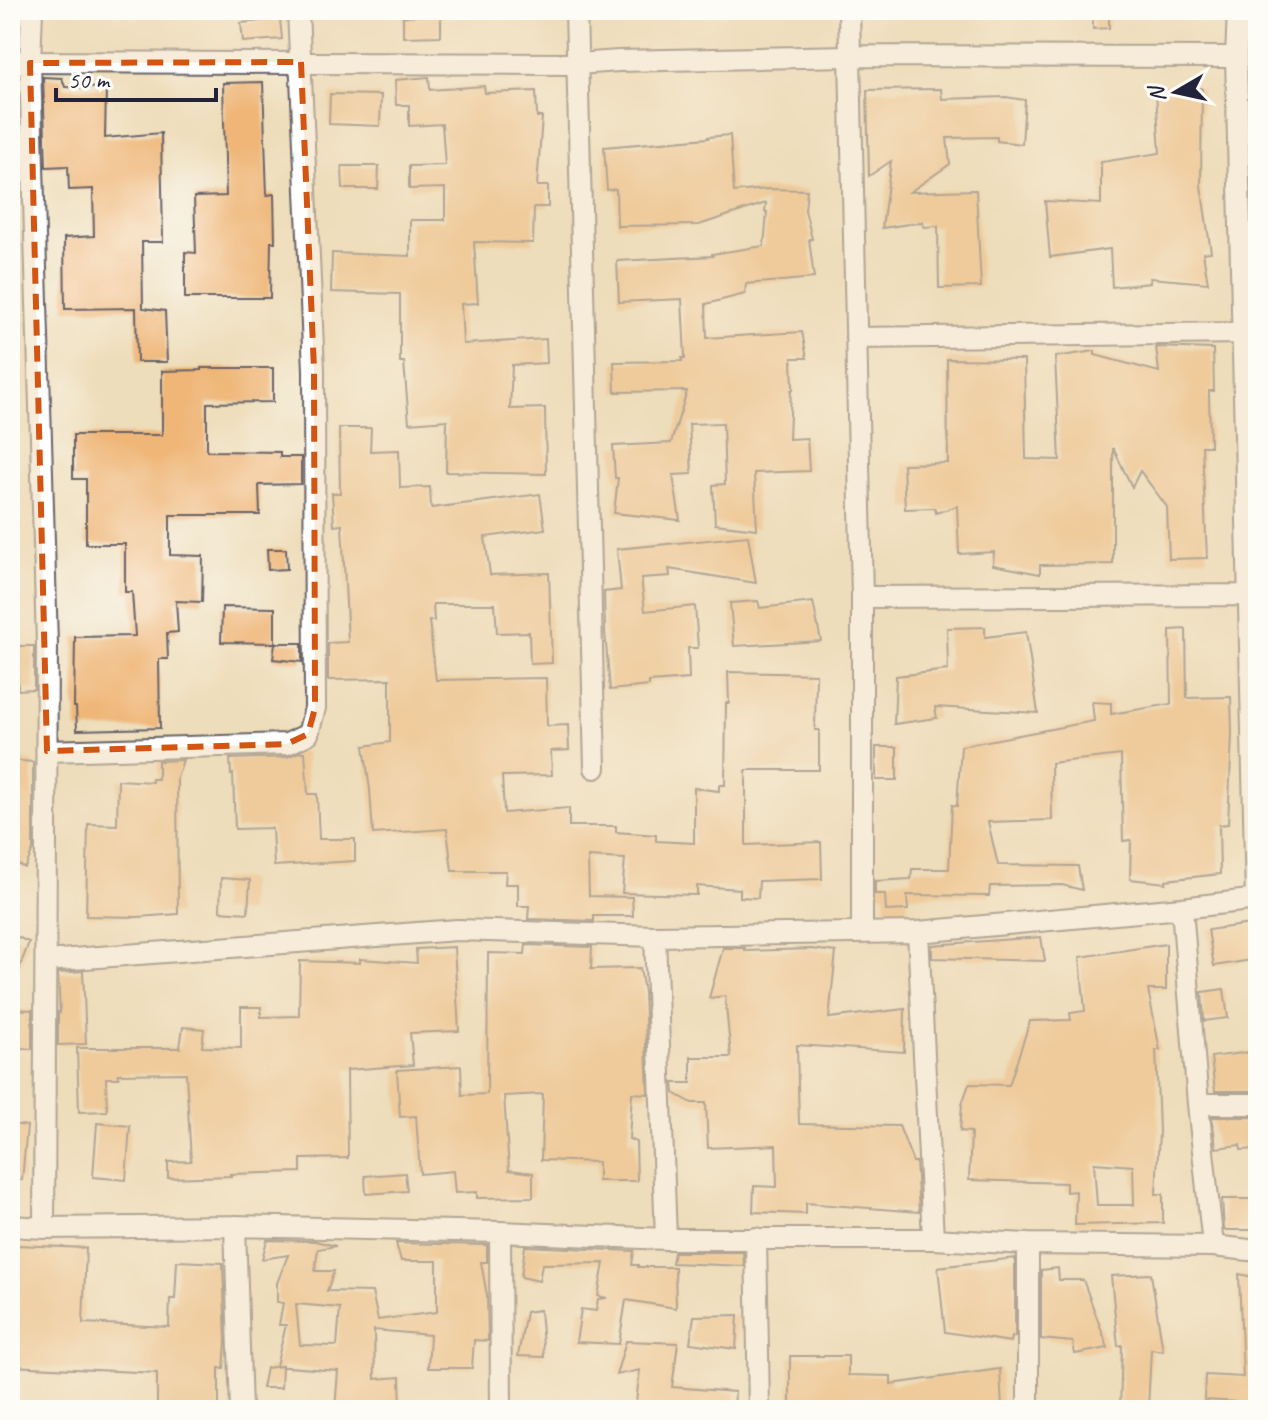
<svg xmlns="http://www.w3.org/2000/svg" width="1268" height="1420" viewBox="0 0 1268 1420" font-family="Caveat,sans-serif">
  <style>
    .building { fill: #efb677; fill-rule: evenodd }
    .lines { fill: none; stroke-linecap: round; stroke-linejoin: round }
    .minor-casing { stroke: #696367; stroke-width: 24 }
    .minor { stroke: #fff; stroke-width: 20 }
    .marked { fill: none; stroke: #d45411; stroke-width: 6; stroke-dasharray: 16 10; stroke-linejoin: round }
  </style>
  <rect width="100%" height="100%" fill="#fdfcf7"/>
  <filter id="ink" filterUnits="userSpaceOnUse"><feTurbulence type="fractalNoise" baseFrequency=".0125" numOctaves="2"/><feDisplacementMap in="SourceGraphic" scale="16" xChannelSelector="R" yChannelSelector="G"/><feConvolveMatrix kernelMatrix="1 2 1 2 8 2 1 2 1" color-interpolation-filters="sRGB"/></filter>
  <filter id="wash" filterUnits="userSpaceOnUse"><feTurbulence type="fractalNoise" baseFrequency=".006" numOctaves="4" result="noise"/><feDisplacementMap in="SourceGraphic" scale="32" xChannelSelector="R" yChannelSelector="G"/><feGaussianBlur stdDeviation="1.8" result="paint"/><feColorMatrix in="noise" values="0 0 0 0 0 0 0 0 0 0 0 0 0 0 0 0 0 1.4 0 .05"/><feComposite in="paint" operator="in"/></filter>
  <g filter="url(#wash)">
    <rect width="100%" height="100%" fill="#eeddba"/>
    <g id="blocks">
      <!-- building -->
      <path class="building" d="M1093,10H1109V28L1093,29Z
        M441,15V36L403,37V16Z
        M280,19L282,39L243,42L241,23Z
        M43,77L62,78L65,87L106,88L105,138L161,133L163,242H142L143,308L165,311L167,362H137L136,308L65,309L64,238L94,236L93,189L69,190L68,166L46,167Z
        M429,77L430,90L484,86L485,93L536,91L537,117H542L537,186H548V207H534L533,243L474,242L478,303L461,304L463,344L546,339L547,363L512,365L510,409L545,408L546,474L446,472L447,420L409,423L404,362H400V294L331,292L332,253L410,256V220H445V188L409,189V166L445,165L442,124L409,126V105H396L395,80Z
        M263,82L267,195L274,194L275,242H271L270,298H185V252L196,253L194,197L226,196L223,83Z
        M1202,88L1201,186L1211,252L1203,253L1208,283L1150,278V283L1112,287L1110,249L1050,257L1045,201L1101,204V162L1160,153L1156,92Z
        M941,89L942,99L1006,97L1025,100L1022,144L997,141V137L947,138L950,164L910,192L976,190L981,287L939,288L938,226L924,227L923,222L882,228L891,161L869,176L867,90Z
        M330,94L381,95L380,126L329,124Z
        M730,135L734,192L767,189L807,190L805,210L812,239H809L814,278L746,284L745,294L706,304L707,338L802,332L807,358H792L793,390H791L789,439L807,438L809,471L754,473L757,529L715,524L713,485L725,484L723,423L689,424L692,474L673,475L680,520L614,513L618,478H615L613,446L671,443L687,391L615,392L614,362L682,361V358H685L682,299L619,302L617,261L713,256L712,254L764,246L767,212H765L766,203L699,225L617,226L616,189L607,190L604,147L708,138V137Z
        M342,166H379L378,189H343Z
        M1156,347L1213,349L1214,391H1209L1210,446H1202L1207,558L1169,559L1167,507L1140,471L1132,487L1113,448V564L1040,565V574L993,565L994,552L959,554L957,506L936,513L935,508L905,509L903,464L948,463L947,359L1024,360L1026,459L1060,460L1055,357L1095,351V355L1159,372Z
        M201,368H273V402L207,403V451L280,452V457H301V484L259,485L260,515H170V555L203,556L202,602L176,601L178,632L167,633L168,659H159L160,728L77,730L76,707H74L75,637L135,636L132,592H125V544H86V479H73V435H162V371L201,370Z
        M339,428H371L370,451L399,450L400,488L430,487L431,508L540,494L545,529L485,537L490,575L549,573L552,663L530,664L529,632L497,633L495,604H433L434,621H429L436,680L546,678L547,726L568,725L569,750L551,751L552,775L502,776L504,813L569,808V826H616V832L656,835V841L694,843V788L719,791V785H725L726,703H729L728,672L816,674L815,730H819V770H746V845L821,842L822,879L759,881L758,898L740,897V889L697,886V895L622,893L625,859L588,857L589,896L632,897L633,916H594V921L528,919L529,906H518V884H505L506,871H452L447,829L373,834L370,790L364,746L390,742V679L328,680V643L348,642L342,525L334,526L332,493H340Z
        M748,536L756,583L669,569L670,576L641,578L645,611L695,606L698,648H688L689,679L649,682V686L610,690L605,632L604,592L621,590L617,549Z
        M267,549H286L287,569L268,570Z
        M758,601L760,608L813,602L821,641L734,646L730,603Z
        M222,607L275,608V643H302V662L273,659L275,643L221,642Z
        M985,627V637L1026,632L1038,713L935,707L937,718L894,724L896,676L948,670L947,628Z
        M1186,629L1187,698L1231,697L1232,734L1228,824L1219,825L1220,874L1166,880V883L1130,879L1131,840L1123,841L1121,755L1051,763L1052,820L988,822L998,865L1078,866L1082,890L1062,885L990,886L989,896L907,895L908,910L886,911L885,894H875V881L911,879L912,869H949L952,805L957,806L961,746L1094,721L1092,702L1111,703V714L1171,704L1170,630Z
        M17,646H34V689L18,690Z
        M876,747H897V780H876Z
        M299,752H305L308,794H317L319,839H355V861L274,866L272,828L235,829L233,774L231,775L230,759L287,757Z
        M10,760L33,762V850L25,868L10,861Z
        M183,760L177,778L178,914L138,917L86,916L88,824L117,825L118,780L152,782V779H158V761Z
        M221,878L250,880L248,913L220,911Z
        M1258,923V959L1214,966L1208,930Z
        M10,934L29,942L12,988H10Z
        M1041,937L1045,961L932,958V945Z
        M1166,944V990H1148L1160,1050H1156L1159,1131L1156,1194H1163V1223L1075,1225L1076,1191L1066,1192V1183L969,1180L971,1132L960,1131L962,1104L969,1084L1009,1085L1030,1021L1071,1020L1070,1013L1085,1011L1080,957ZM1094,1163L1133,1166L1134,1205H1097Z
        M526,945L592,947L591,969L640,968L644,992L648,1094L632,1093L629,1139L636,1142L637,1181H598V1162L541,1160L543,1094L504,1096L509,1170L533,1173V1197L477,1198V1192L455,1193L453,1171L420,1174L416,1116L400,1117L397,1070L461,1066L462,1095L487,1094L488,953L525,954Z
        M454,947L459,1031L410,1033L413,1065L347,1070L348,1158L301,1159V1172L230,1174L231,1176L168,1178V1162L191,1161L186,1073L118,1074L119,1078H106L107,1111L79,1112L77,1048H180L183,1027L204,1029L202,1047L241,1048V1007H261V1017L299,1016L300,961L360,963V959L417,963L416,949Z
        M723,948H745V951L811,949L836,952L829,1018L905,1009L904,1052L797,1045L799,1124L899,1126L913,1162H916L919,1212L806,1203V1214L753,1212L754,1186L777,1187L776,1145L708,1148L706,1103H692L674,1093L673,1083H691V1057H731L725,996L709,998Z
        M83,971L86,1044L58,1045V1012L60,1013L58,973Z
        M1224,989L1228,1018L1204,1021L1202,992Z
        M11,1009L32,1010V1049L10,1047Z
        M1258,1051V1091H1215L1211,1057Z
        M1212,1117H1258V1149L1241,1150L1240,1145L1216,1148Z
        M97,1123L130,1126L126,1180L93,1177Z
        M10,1124L27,1126L22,1180H10Z
        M405,1173L407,1191L366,1194L365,1176Z
        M1222,1199H1258V1230H1224Z
        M267,1240L315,1241L336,1246L318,1249L315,1271H334L327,1291L372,1292L378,1320L437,1312V1261H401L396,1243L487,1245V1262H481L487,1296L488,1341L474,1340L472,1368H428L430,1335L374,1330L375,1379L400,1377L401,1410H335L338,1371L276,1366L286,1325H279L283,1303L277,1302V1283L288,1255L262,1259ZM296,1304L340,1308L337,1346L300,1345Z
        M16,1245L86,1248L83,1323L169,1327L170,1299H175L177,1261L223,1263L226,1342L224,1369L219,1368V1410H157V1373L11,1366Z
        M525,1246L634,1251L632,1265H638V1267H675L676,1308L626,1300L619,1344L576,1342L581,1309L596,1311L598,1299L607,1298L598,1296L604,1263L542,1264L539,1281L521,1277Z
        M674,1252H743L744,1266L672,1263Z
        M1015,1258V1337H1012L1011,1342L945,1332L938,1267Z
        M1058,1268L1059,1280H1083L1108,1348L1075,1354L1073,1342L1041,1339V1270Z
        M1151,1274L1163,1351L1151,1349L1148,1410H1120L1122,1345L1118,1346L1111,1276Z
        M1239,1274L1258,1278V1403L1204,1400L1205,1375L1243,1377Z
        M540,1310L544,1357L518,1356L526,1312Z
        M738,1315L736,1349L690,1343L694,1316Z
        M626,1341L678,1343L672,1387L735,1392L734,1410H635L640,1370L616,1375Z
        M790,1356H848V1375L891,1376V1384L1000,1369L1002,1410H790Z
        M282,1366L281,1388H262L266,1368Z"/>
    </g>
  </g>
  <g filter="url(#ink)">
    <use href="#blocks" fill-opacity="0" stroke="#696367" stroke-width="2"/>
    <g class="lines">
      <defs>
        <path id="minor" d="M32,10L30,63L47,645L44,1228
          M576,10L595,768
          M849,10L862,597V932
          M1238,10L1236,57L1256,899
          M10,62L577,64L619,61L849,56L1236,57
          M856,338L1243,333
          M862,597L1248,595
          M47,751L287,744L308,734L315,708L314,370L298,10
          M1182,908L1198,1104L1213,1246
          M918,932L933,1239
          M655,936L666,1239
          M46,961L457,930L655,936L918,932L1182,908L1258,899
          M1198,1104H1258
          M10,1226L44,1228L235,1226L500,1232L666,1239H933L1028,1244L1213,1246L1258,1251
          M235,1226L241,1410
          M500,1232L501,1410
          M756,1238L759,1410
          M1028,1410V1244"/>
      </defs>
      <!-- minor casing -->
      <use href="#minor" class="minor-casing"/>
      <!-- minor -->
      <use href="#minor" class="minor"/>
    </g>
  </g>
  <!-- marked area -->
  <path d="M0 0H1268V1420H0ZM301,62L314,370L315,708L308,734L287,744L47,751L30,63Z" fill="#eeddba" fill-opacity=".55" fill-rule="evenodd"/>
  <path class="marked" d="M301,62L314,370L315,708L308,734L287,744L47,751L30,63Z"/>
  <!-- margin -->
  <rect width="1268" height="1420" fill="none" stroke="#fdfcf7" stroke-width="40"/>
  <!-- north arrow -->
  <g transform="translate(1176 92) rotate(261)" stroke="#fdfcf7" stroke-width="6" paint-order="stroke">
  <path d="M0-6L14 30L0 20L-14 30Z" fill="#22223b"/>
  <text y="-12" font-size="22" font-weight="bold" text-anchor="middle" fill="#22223b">N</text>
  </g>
  <!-- scale -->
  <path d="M56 88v12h160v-12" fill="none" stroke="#22223b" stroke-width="4"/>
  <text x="68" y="88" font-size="24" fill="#22223b" stroke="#fdfcf7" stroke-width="6" paint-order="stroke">50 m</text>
</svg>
